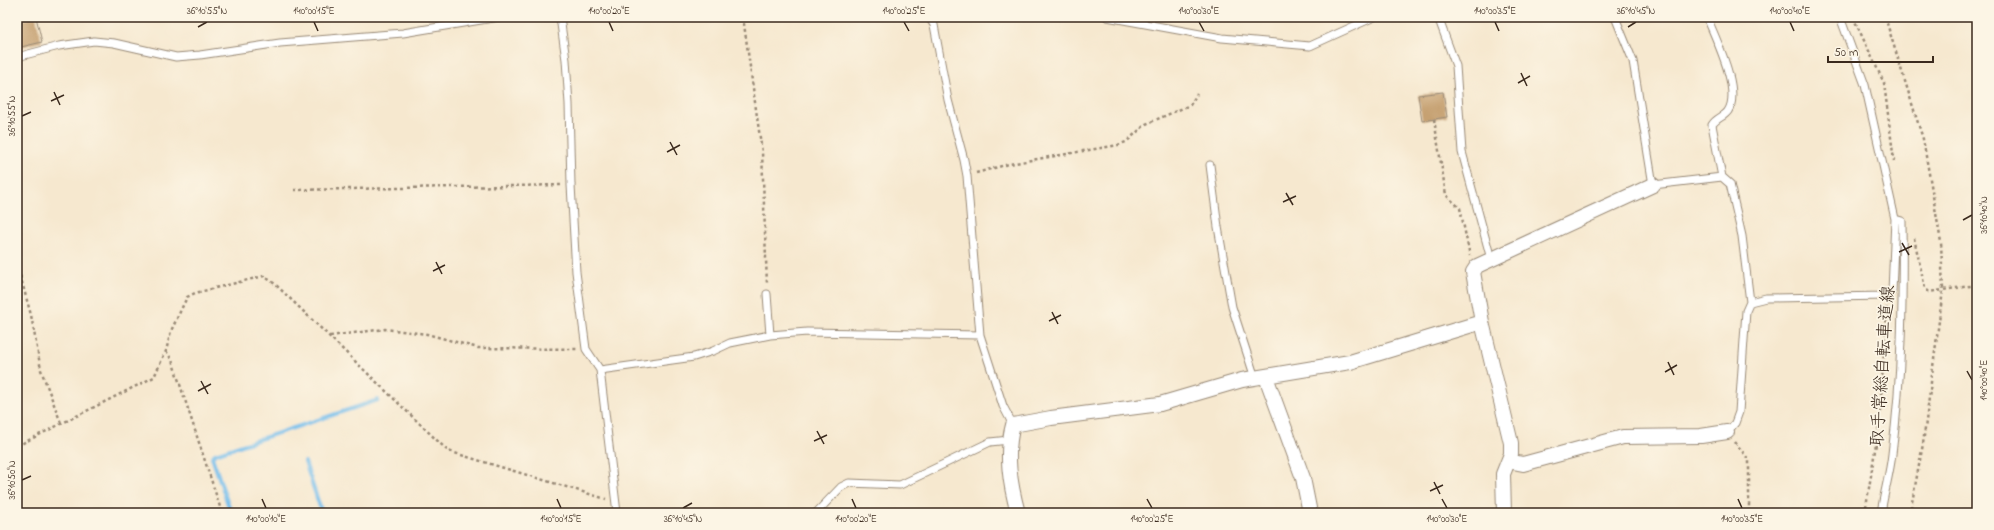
<svg xmlns="http://www.w3.org/2000/svg" width="1994" height="530" viewBox="0 0 1994 530" font-family="'Indie Flower','Klee One',sans-serif">
  <style>
    .lines { fill: none; stroke-linecap: round; stroke-linejoin: round }
    .stream { stroke: #73bdec; stroke-width: 4 }
    .building { fill: #c6a172 }
    .service-casing { stroke: #988976; stroke-width: 9 }
    .minor-casing { stroke: #988976; stroke-width: 16 }
    .path { stroke: #988976; stroke-width: 2.5; stroke-dasharray: 3 3; stroke-linecap: butt }
    .service { stroke: #fff; stroke-width: 7 }
    .minor { stroke: #fff; stroke-width: 14 }
    .ticks { fill: none; stroke: #3b2a1e; stroke-width: 1.5 }
    .labels { text-anchor: middle; stroke-width: 3.5; stroke-linejoin: round; paint-order: stroke }
    .street-label { font-size: 18px; fill: #3b2a1e; stroke: #fcf5e5 }
    .neatline { fill: none; stroke: #3b2a1e; stroke-width: 1.5 }
    .ticks-label { font-size: 10px; text-anchor: middle; fill: #3b2a1e }
  </style>
  <rect width="100%" height="100%" fill="#fcf5e5"/>
  <filter id="ink" filterUnits="userSpaceOnUse"><feTurbulence type="fractalNoise" baseFrequency=".025" numOctaves="2"/><feDisplacementMap in="SourceGraphic" scale="8" xChannelSelector="R" yChannelSelector="G"/><feConvolveMatrix kernelMatrix="1 2 1 2 8 2 1 2 1" color-interpolation-filters="sRGB"/></filter>
  <filter id="wash" filterUnits="userSpaceOnUse"><feTurbulence type="fractalNoise" baseFrequency=".012" numOctaves="4" result="noise"/><feDisplacementMap in="SourceGraphic" scale="16" xChannelSelector="R" yChannelSelector="G"/><feGaussianBlur stdDeviation="0.9" result="paint"/><feColorMatrix in="noise" values="0 0 0 0 0 0 0 0 0 0 0 0 0 0 0 0 0 1.4 0 .05"/><feComposite in="paint" operator="in"/></filter>
  <g filter="url(#wash)">
    <rect width="100%" height="100%" fill="#f6e8cf"/>
    <g class="lines">
      <!-- stream -->
      <path class="stream" d="M305,462L322,513
        M231,513L212,457L215,454L378,400"/>
    </g>
    <g id="blocks">
      <!-- building -->
      <path class="building" d="M36,17L42,42L17,48V21Z
        M1443,92L1447,117L1422,121L1418,95Z"/>
    </g>
  </g>
  <g filter="url(#ink)">
    <use href="#blocks" fill-opacity="0" stroke="#988976" stroke-width="1"/>
    <g class="lines">
      <defs>
        <path id="service" d="M560,17L566,60L569,104L571,185L576,272L586,349L600,370L617,513
          M929,17L934,25L948,100L964,160L967,176L980,335L1003,406L1013,425
          M1107,17L1222,38L1310,46L1374,17
          M1438,17L1456,66L1462,152L1491,259
          M1615,17L1633,61L1653,185L1722,177
          M1707,17C1715,38 1742,90 1728,111C1724,117 1716,118 1712,125L1722,177L1730,184L1742,236L1750,302
          M17,57L59,46L94,41L114,43L176,57L200,55L280,43L403,33L499,17
          M1210,165L1218,227L1232,307L1255,378
          M767,294L770,335
          M600,370L694,357L713,351L730,343L770,335L807,332L980,335
          M1727,432L1735,423L1739,412L1746,311L1750,302L1766,298L1887,296L1892,292L1895,219L1865,85L1840,17
          M816,513L841,487L849,483L900,485L990,442L1009,440
          M1881,513C1884,493 1890,473 1892,454C1902,376 1903,299 1902,221L1895,219"/>
        <path id="minor" d="M1266,377L1303,478L1310,513
          M1508,461L1523,464L1623,437L1701,436L1727,432
          M1018,513C1010,484 1005,454 1013,425L1051,418L1160,404L1242,380L1350,362L1482,322
          M1504,513L1503,474L1511,454V443L1482,322L1473,272L1477,266L1653,185"/>
      </defs>
      <!-- service casing -->
      <use href="#service" class="service-casing"/>
      <!-- minor casing -->
      <use href="#minor" class="minor-casing"/>
      <!-- path -->
      <path class="path" d="M743,17L762,152L767,285
        M1853,17L1884,83L1894,161
        M1885,17L1923,139L1941,242L1943,290L1923,444L1910,513
        M1434,119L1446,195L1460,208L1470,256
        M976,173L1009,164L1118,145L1126,142L1146,124L1190,105L1197,94
        M294,190L562,185
        M1914,238L1925,288L1929,292L1977,285
        M17,264L31,315L41,370L61,423
        M330,336L385,329L427,334L478,348L577,349
        M166,351L172,360L222,513
        M1735,442L1749,460V513
        M17,446L154,377L166,351L171,331L187,297L195,293L264,276L275,284L448,451L606,499
        M1865,513L1879,425L1887,304"/>
      <!-- service -->
      <use href="#service" class="service"/>
      <!-- minor -->
      <use href="#minor" class="minor"/>
    </g>
  </g>
  <!-- ticks -->
  <path class="ticks" d="M314,22L318,31M609,22L613,31M904,22L909,31M1199,22L1204,31M1495,22L1499,31M1790,22L1794,31M198,27L207,22M1628,27L1636,22M1521,73L1527,86M1518,83L1530,76M54,92L60,105M51,101L64,95M22,116L31,112M670,142L677,155M667,152L680,145M1286,193L1293,205M1283,202L1296,196M1963,220L1972,215M1902,243L1909,255M1899,252L1912,246M436,262L442,274M433,271L445,265M1052,312L1058,324M1049,321L1061,315M1668,362L1674,375M1967,371L1972,380M1665,372L1677,365M201,381L208,394M198,391L211,384M817,431L824,444M814,441L827,435M22,480L31,476M1434,482L1440,494M1430,491L1443,485M262,499L266,508M557,499L561,508M852,499L856,508M1147,499L1152,508M1442,499L1447,508M1738,499L1742,508M683,508L692,503"/>
  <g class="labels">
    <!-- street labels -->
    <g class="street-label">
      <text transform="translate(1882 366) rotate(-86)" y="6">取手常総自転車道線</text>
    </g>
  </g>
  <!-- margin -->
  <rect width="1994" height="530" fill="none" stroke="#fcf5e5" stroke-width="44"/>
  <!-- scale -->
  <path d="M1828 56v6h105v-6" fill="none" stroke="#3b2a1e" stroke-width="2"/>
  <text x="1834" y="56" font-size="12" fill="#3b2a1e" stroke="#fcf5e5" stroke-width="3" paint-order="stroke">50 m</text>
  <rect x="22" y="22" width="1950" height="486" class="neatline"/>
  <g class="ticks-label">
    <text x="207" y="14">36°10'55"N</text>
    <text x="314" y="14">140°00'15"E</text>
    <text x="609" y="14">140°00'20"E</text>
    <text x="904" y="14">140°00'25"E</text>
    <text x="1199" y="14">140°00'30"E</text>
    <text x="1495" y="14">140°00'35"E</text>
    <text x="1636" y="14">36°10'45"N</text>
    <text x="1790" y="14">140°00'40"E</text>
    <text transform="translate(11 116) rotate(-90)" y="4">36°10'55"N</text>
    <text transform="translate(1983 215) rotate(-90)" y="4">36°10'40"N</text>
    <text transform="translate(1983 380) rotate(-90)" y="4">140°00'40"E</text>
    <text transform="translate(11 480) rotate(-90)" y="4">36°10'50"N</text>
    <text x="266" y="522">140°00'10"E</text>
    <text x="561" y="522">140°00'15"E</text>
    <text x="683" y="522">36°10'45"N</text>
    <text x="856" y="522">140°00'20"E</text>
    <text x="1152" y="522">140°00'25"E</text>
    <text x="1447" y="522">140°00'30"E</text>
    <text x="1742" y="522">140°00'35"E</text>
  </g>
</svg>
